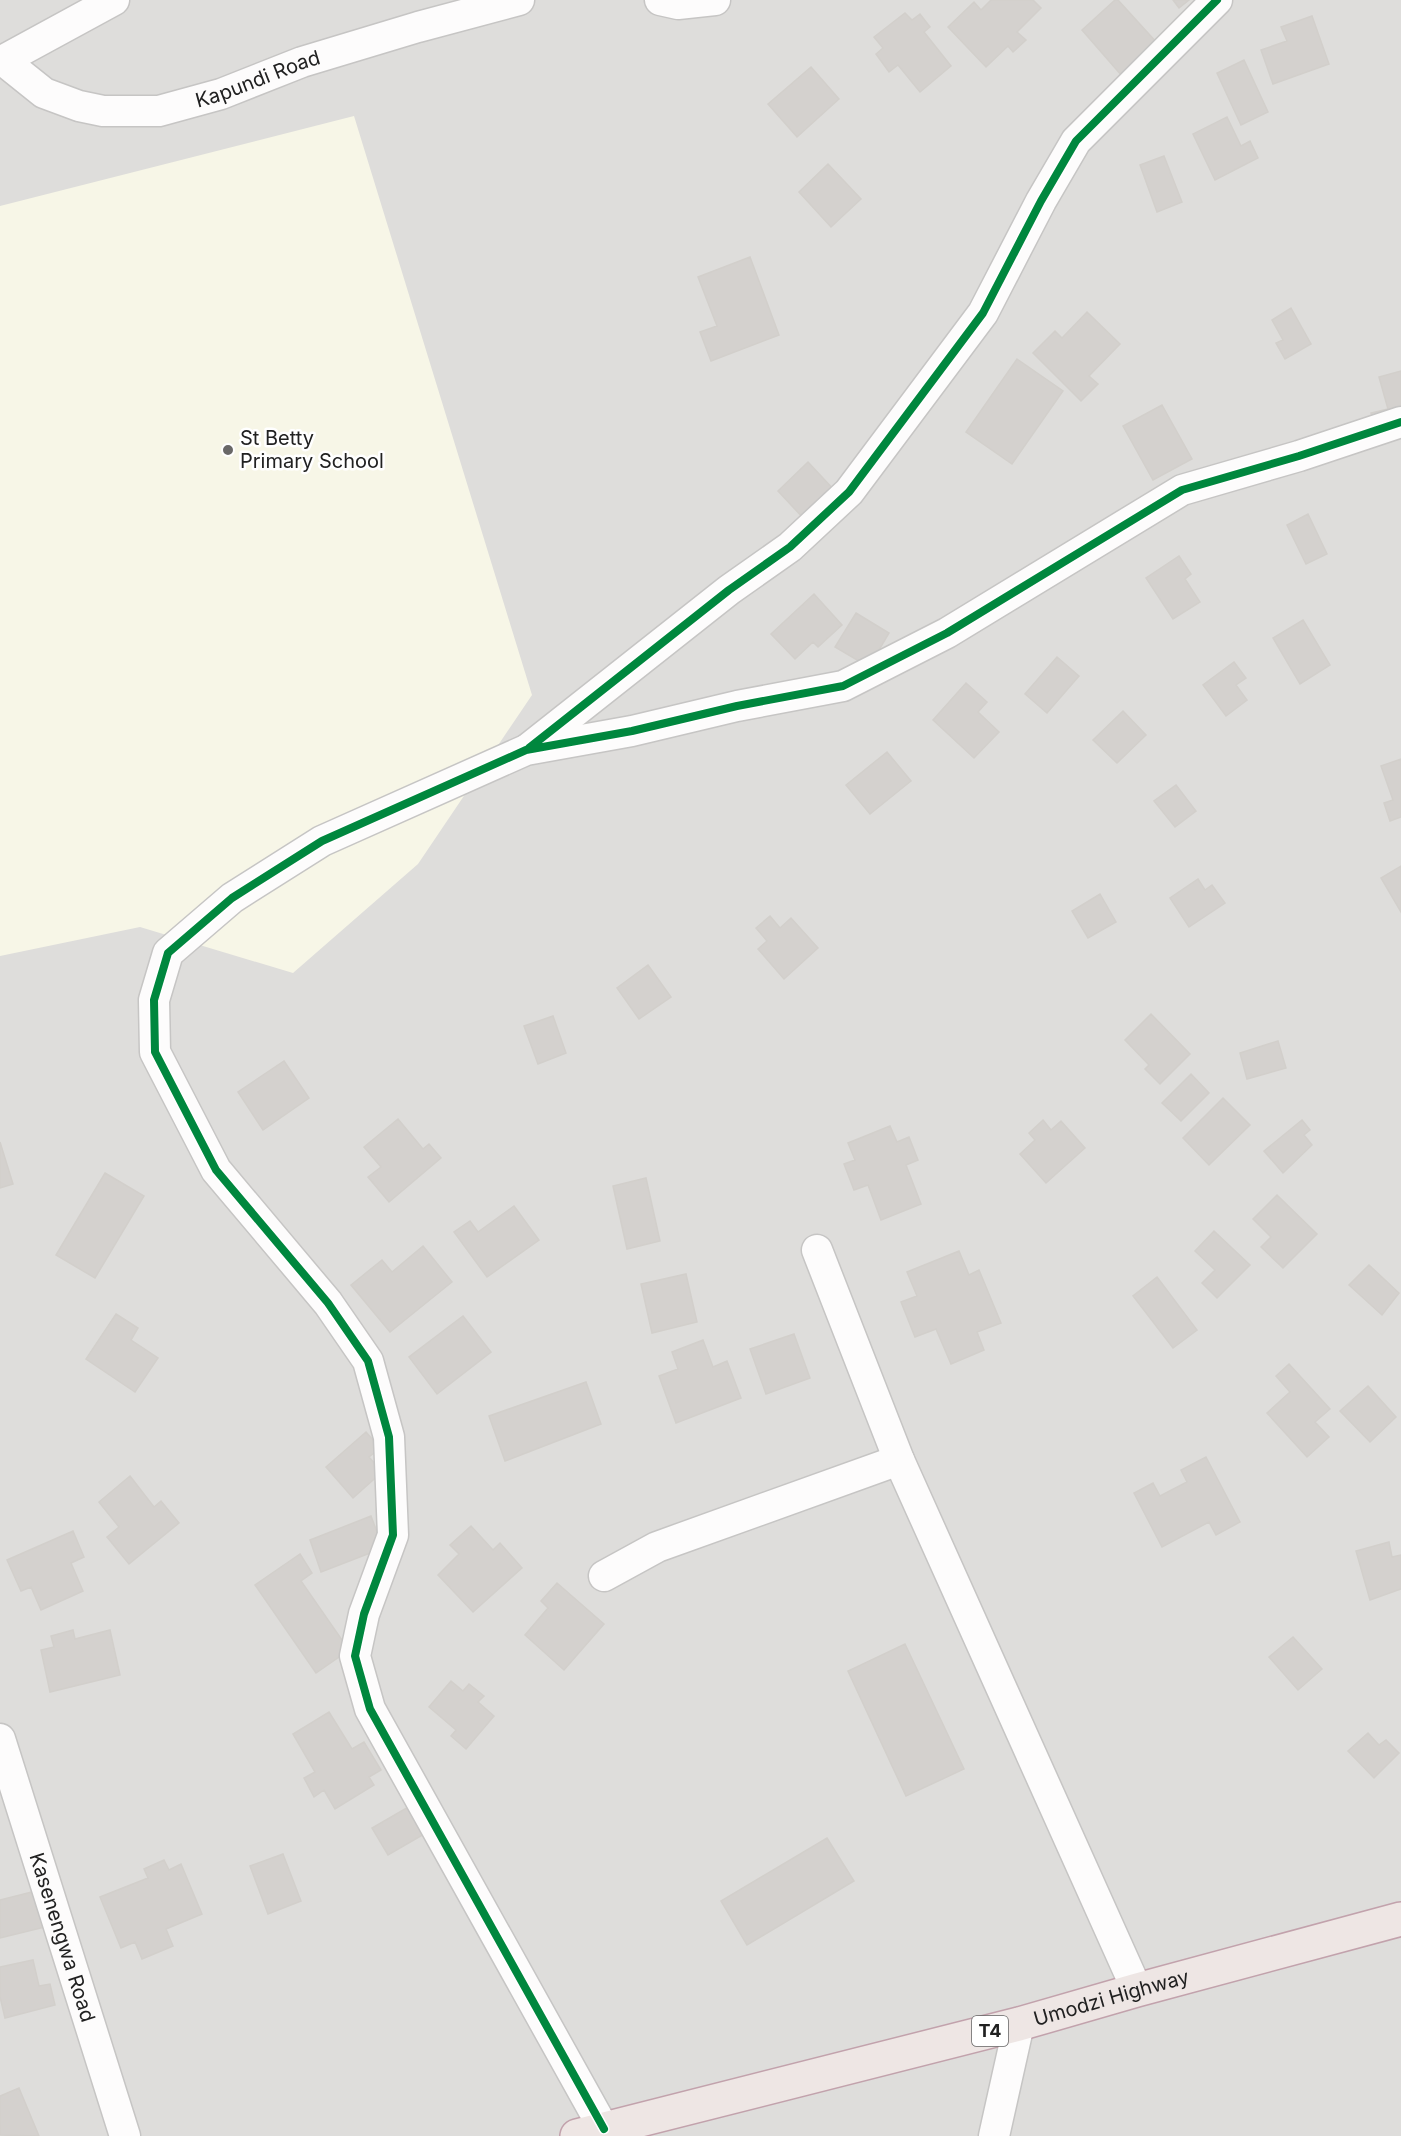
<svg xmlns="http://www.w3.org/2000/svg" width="1401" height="2136" viewBox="0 0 1401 2136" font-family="Inter,sans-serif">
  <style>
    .residential { fill: #dedddb }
    .education { fill: #f7f6e7 }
    .building { fill: #d4d1ce; stroke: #d2cfcb; stroke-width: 1.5 }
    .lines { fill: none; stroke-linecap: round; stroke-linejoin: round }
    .minor-casing { stroke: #c6c5c4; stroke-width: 33 }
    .trunk-casing { stroke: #c2a2ac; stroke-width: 36 }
    .minor { stroke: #fdfcfc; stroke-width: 30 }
    .trunk { stroke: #eee6e4; stroke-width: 33 }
    .cycleway-casing { stroke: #fff; stroke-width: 11 }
    .cycleway { stroke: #00873e; stroke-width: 8 }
    .poi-dot { fill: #696867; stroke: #fff; stroke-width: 2 }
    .labels { text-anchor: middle; stroke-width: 5; stroke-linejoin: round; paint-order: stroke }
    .shield { fill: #fff; stroke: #646464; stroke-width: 1.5 }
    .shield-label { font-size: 18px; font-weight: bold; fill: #212121 }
    .street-label { font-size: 20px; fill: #212121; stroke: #fff }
    .poi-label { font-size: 20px; fill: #212121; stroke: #fff; text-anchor: start }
  </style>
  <rect width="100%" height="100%" fill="#efedea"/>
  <!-- residential -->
  <path class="residential" d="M0,0H1401V2136H0Z"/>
  <!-- education -->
  <path class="education" d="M354,116L532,695L418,864L293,973L140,927L0,956V206Z"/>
  <!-- building -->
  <path class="building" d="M991,0H1033L1041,8L1017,32L1026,40L1013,52L1008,46L986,67L948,27L974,2L981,10Z
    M1115,0H1118L1158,44L1122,76L1082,30Z
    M1173,0H1189L1179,8Z
    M905,13L912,20L920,14L930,27L924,32L951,66L920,92L898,65L889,72L876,54L883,48L874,37Z
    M1312,16L1329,64L1273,84L1261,50L1287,41L1281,27Z
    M1244,60L1268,112L1241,125L1217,73Z
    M811,67L839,99L797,137L768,104Z
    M1227,117L1241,146L1250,141L1258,158L1215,180L1193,134Z
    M1164,156L1182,202L1157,212L1140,165Z
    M828,164L861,199L831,227L799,192Z
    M750,257L779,335L711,361L700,332L717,326L698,277Z
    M1291,308L1311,344L1285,359L1276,343L1283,340L1272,320Z
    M1087,312L1120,344L1089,376L1098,384L1081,401L1033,353L1055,331L1062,338Z
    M1017,359L1063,391L1012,464L966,432Z
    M1401,371V417L1374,424L1371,413L1388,409L1379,377Z
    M1162,405L1192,459L1153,480L1123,426Z
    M808,462L836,492L806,521L778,491Z
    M1308,514L1327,554L1306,564L1287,525Z
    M1179,556L1191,574L1185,579L1200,602L1173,619L1146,578Z
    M814,594L842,625L818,647L813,642L795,659L771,634Z
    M856,613L889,633L869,667L835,647Z
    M1303,620L1330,665L1300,684L1273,638Z
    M1057,657L1079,676L1047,713L1025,694Z
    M1234,662L1246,678L1236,685L1247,700L1226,716L1203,685Z
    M966,683L987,702L978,712L999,732L974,758L933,720Z
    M1123,711L1146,735L1117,763L1093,740Z
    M887,752L911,781L870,814L846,785Z
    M1401,759V817L1390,821L1384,803L1393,800L1381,766Z
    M1176,785L1196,811L1175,827L1154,801Z
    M1401,866V912L1381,878Z
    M1198,879L1205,890L1212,885L1225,903L1189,927L1170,898Z
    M1100,894L1116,922L1088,938L1072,911Z
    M770,916L780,928L791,918L818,948L784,979L758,949L767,941L756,928Z
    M648,965L671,997L639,1019L617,988Z
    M1151,1014L1190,1054L1160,1084L1145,1069L1149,1065L1125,1040Z
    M553,1016L566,1053L538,1064L524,1026Z
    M1278,1041L1286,1068L1247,1079L1240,1053Z
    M284,1061L309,1098L263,1130L238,1092Z
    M1191,1074L1209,1093L1181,1121L1162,1103Z
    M1223,1098L1250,1125L1209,1165L1183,1138Z
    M398,1119L423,1149L429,1144L441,1158L389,1202L368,1177L381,1167L364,1147Z
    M1043,1120L1051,1130L1061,1121L1085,1148L1046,1183L1020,1154L1035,1140L1029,1133Z
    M1302,1120L1310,1130L1304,1135L1312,1145L1283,1173L1264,1151Z
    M890,1126L897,1142L909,1137L918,1160L906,1165L921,1204L881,1220L868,1185L854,1190L844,1164L855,1160L848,1143Z
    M0,1142L13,1184L0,1188Z
    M105,1173L144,1196L95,1278L56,1255Z
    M646,1178L660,1241L627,1249L613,1186Z
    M1277,1195L1317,1234L1283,1268L1261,1247L1271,1237L1253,1219Z
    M514,1206L539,1240L487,1277L454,1232L470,1221L478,1232Z
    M1214,1231L1250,1265L1217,1298L1202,1283L1215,1270L1195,1251Z
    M423,1246L452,1282L390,1332L351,1285L382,1260L392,1272Z
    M959,1251L969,1275L979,1270L1001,1323L977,1332L984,1350L951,1364L936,1329L915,1337L901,1302L917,1296L907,1272Z
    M1369,1265L1399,1293L1382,1315L1349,1285Z
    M686,1274L697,1322L652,1333L641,1284Z
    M1157,1277L1197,1330L1173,1348L1133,1296Z
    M116,1314L138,1328L131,1340L158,1358L135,1392L86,1359Z
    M463,1316L491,1352L437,1394L409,1357Z
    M794,1334L810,1378L766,1394L750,1349Z
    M703,1340L713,1367L727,1361L741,1398L676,1423L659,1376L678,1369L672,1352Z
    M1289,1364L1330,1409L1315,1422L1329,1437L1307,1457L1267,1413L1290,1392L1276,1376Z
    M586,1382L601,1424L505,1461L489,1416Z
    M1368,1386L1396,1417L1370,1442L1340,1411Z
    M366,1432L380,1448L369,1457L382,1472L353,1498L326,1467Z
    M1206,1457L1240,1522L1216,1535L1209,1522L1162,1547L1134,1493L1153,1483L1160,1496L1187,1482L1181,1470Z
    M130,1476L154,1507L161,1501L179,1523L129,1564L107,1537L119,1527L99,1502Z
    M371,1516L383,1548L321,1572L310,1540Z
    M471,1526L493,1550L500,1543L522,1568L473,1612L438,1575L459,1554L450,1545Z
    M73,1531L84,1557L71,1563L83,1591L41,1610L31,1587L21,1591L7,1560Z
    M1389,1542L1392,1557L1401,1555V1589L1370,1600L1356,1551Z
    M300,1554L312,1573L301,1581L349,1650L316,1673L255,1585Z
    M557,1583L604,1624L564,1670L525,1635L548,1608L541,1601Z
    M73,1630L75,1639L110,1630L120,1675L50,1692L41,1650L54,1647L51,1636Z
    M1293,1637L1322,1669L1298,1690L1269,1657Z
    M905,1644L964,1769L906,1796L848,1671Z
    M451,1681L463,1691L469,1684L484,1696L478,1702L494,1716L466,1749L451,1736L456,1730L429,1707Z
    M329,1712L352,1749L364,1742L381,1770L369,1777L374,1785L335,1809L324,1790L314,1797L304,1778L315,1772L293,1734Z
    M1368,1733L1379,1745L1386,1740L1399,1753L1374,1778L1348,1751Z
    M410,1806L426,1833L388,1855L372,1828Z
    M827,1838L854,1881L747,1945L721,1901Z
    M283,1854L301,1901L268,1914L250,1866Z
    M164,1860L169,1870L181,1864L202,1914L166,1929L173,1946L142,1959L135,1942L121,1948L100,1897L148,1878L144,1869Z
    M36,1891L45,1927L0,1938V1900Z
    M33,1960L39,1986L50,1984L55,2005L5,2018L0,1997V1967Z
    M19,2088L39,2136L0,2135V2096Z"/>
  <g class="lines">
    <defs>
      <g id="minor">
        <path d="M660,0L678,4L715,0"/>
        <path id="s1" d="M4,61L44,93L79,106L103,111H159L221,94L302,62L418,27L519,0"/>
        <path d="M0,62L114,0"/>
        <path d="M529,748L729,590L790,547L849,492L983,313L1041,201L1076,141L1217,0"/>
        <path d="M817,1250L899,1460L1137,1990"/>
        <path d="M604,1576L657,1547L899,1460"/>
        <path id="s2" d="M0,1739L125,2136"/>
        <path d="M604,2129L370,1709L355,1656L364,1614L393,1535L389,1437L368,1361L328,1303L216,1170L155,1052L154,1000L168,953L232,898L322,841L526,750L632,731L737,706L843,686L947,633L1182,490L1299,456L1401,422"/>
        <path d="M994,2136L1019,2024"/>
      </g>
      <g id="trunk">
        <path id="s3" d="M577,2136L1019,2024L1137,1990L1401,1919"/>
      </g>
    </defs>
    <!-- minor casing -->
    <use href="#minor" class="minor-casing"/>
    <!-- trunk casing -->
    <use href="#trunk" class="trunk-casing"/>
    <!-- minor -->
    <use href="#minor" class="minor"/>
    <!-- trunk -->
    <use href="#trunk" class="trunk"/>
    <defs>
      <path id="cycleway" d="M529,748L729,590L790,547L849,492L983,313L1041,201L1076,141L1217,0
        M604,2129L370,1709L355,1656L364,1614L393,1535L389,1437L368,1361L328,1303L216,1170L155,1052L154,1000L168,953L232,898L322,841L526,750L632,731L737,706L843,686L947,633L1182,490L1299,456L1401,422"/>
    </defs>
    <!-- cycleway casing -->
    <use href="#cycleway" class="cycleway-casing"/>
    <!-- cycleway -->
    <use href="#cycleway" class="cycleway"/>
  </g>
  <!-- markers -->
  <circle class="poi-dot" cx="228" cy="450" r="6"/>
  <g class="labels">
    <!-- shield labels -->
    <rect class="shield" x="972" y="2016" width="36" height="30" rx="4.5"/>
    <g class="shield-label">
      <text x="990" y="2037">T4</text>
    </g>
    <!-- street labels -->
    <g class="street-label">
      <text dy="7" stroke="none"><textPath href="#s1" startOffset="273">Kapundi Road</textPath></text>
      <text dy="7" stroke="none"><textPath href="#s2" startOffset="208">Kasenengwa Road</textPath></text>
      <text dy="7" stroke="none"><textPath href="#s3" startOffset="552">Umodzi Highway</textPath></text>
    </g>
    <!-- poi labels -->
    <g class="poi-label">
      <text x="240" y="445">St Betty<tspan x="240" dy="23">Primary School</tspan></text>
    </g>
  </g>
</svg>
